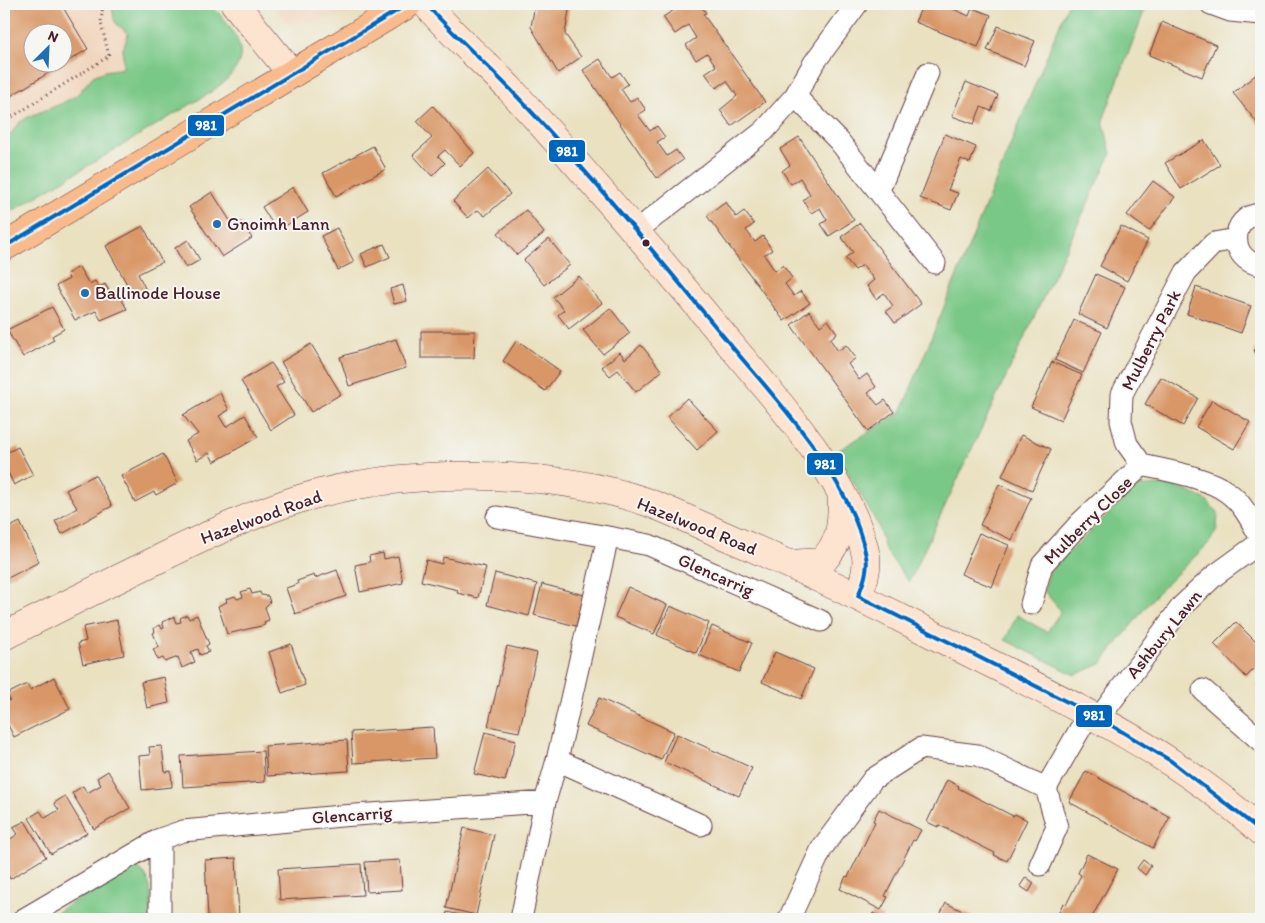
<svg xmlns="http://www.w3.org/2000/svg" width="1265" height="923" viewBox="0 0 1265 923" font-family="Itim,sans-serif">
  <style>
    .built { fill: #f1d5bd; fill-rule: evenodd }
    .green { fill: #7ac887; stroke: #627459 }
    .building { fill: #d99666; fill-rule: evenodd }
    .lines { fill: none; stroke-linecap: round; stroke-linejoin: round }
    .street-casing { stroke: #623c42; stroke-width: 23 }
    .secondary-casing { stroke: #623c42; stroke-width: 29 }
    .highway-casing { stroke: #623c42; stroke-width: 29 }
    .path { stroke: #623c42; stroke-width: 3; stroke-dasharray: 1 4; stroke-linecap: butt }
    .street { stroke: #fff; stroke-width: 21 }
    .secondary { stroke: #fde4d1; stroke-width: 28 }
    .highway { stroke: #fabb8c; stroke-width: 28 }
    .bus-1-casing { stroke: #f6f6f2; stroke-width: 8 }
    .bus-1 { stroke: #0065bd; stroke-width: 4 }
    .poi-dot { fill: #1f6fb2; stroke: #f6f6f2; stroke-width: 2 }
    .bus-dot { fill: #4a1f2b; stroke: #f6f6f2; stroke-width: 2 }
    .labels { text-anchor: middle; stroke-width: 4; stroke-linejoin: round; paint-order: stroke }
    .poi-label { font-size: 18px; fill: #4a1f2b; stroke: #f6f6f2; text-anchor: start }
    .street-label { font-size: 18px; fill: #4a1f2b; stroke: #f6f6f2 }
    .line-badge { stroke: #f6f6f2; stroke-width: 2 }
    .badge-label { font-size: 14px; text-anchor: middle; font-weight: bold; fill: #fff }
  </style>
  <rect width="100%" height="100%" fill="#f6f6f2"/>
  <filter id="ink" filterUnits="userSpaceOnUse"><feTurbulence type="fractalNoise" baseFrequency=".02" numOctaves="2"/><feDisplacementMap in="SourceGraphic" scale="10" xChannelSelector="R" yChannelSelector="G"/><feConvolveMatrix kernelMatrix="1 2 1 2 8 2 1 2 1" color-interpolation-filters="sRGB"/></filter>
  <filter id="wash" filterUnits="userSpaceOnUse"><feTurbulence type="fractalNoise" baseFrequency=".0096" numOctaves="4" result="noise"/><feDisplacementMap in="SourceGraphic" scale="20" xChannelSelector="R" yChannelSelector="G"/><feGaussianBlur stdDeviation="1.12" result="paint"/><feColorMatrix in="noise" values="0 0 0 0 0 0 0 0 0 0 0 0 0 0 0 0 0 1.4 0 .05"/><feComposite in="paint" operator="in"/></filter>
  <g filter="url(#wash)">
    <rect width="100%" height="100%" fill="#eae1c1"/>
    <!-- built -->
    <path class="built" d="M4,4H204L239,56L238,66L228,81L208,94L4,216ZM32,32H62V62H32Z
      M271,4H374L360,13L289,24Z"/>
    <!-- green -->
    <path class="green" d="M111,4H211C244,42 257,61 208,94L4,216V143L20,122L30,116L61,104L77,95L93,76L105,71L123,68V49L128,34L115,22Z
      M1068,4H1147L1103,120L1111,154L909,582L885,550L878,525L836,452L901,412Z
      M1170,484L1205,499L1218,512L1217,529L1209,543L1156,594L1101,664L1075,675L1005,640L1017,615L1047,632L1061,611L1044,591L1050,571L1136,487Z
      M134,865C154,876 151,898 151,919H45Z"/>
    <g id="blocks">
      <!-- building -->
      <path class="building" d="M4,4H61L88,49L4,100ZM32,32H62V62H32Z
        M535,4H570L565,34L581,57L558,73L531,27Z
        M674,4H700L706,13L703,14L765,102L731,126L720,110L737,96L727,81L716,88L705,73L716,66L707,53L696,60L686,45L696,38L688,25L675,34L663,17L677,8Z
        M923,4H942L969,16L972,8L991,15L978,47L915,22Z
        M1162,22L1216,45L1202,77L1149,55Z
        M998,26L1035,41L1024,66L987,50Z
        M600,59L612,77L620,72L628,84L621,89L630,102L637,97L646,110L638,115L650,131L657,126L665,137L657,142L667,156L676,150L683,160L657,178L583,70Z
        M1258,73L1261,76V122L1259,125L1233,93Z
        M966,82L998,95L991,111L981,107L974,124L952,116Z
        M433,106L474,153L460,166L445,150L438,156L445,163L432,176L413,155L432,138L417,121Z
        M945,134L976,147L970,163L961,159L948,190L958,193L951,210L920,198Z
        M799,137L854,220L829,236L821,224L827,220L820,208L811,213L803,200L810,194L800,178L791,184L782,171L790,165L780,149Z
        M1204,140L1220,165L1181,189L1165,163Z
        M373,146L386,169L336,196L323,173Z
        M488,169L510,194L485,216L478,210L468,218L453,201Z
        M1153,181L1175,197L1149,231L1127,215Z
        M293,187L308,212L277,231L262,207Z
        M212,192L234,227L241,222L252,238L222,257L189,207Z
        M726,202L736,217L744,211L754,224L746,230L755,242L763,236L772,250L764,255L775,271L783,265L792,278L785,284L794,296L801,291L810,303L784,321L707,216Z
        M526,210L544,233L517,255L498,233Z
        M860,223L921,304L895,323L886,311L893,306L884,293L876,299L867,286L874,280L863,265L855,270L845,258L853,252L841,237Z
        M143,226L162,262L138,274L146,290L134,297L106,246Z
        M1121,226L1148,240L1127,281L1100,266Z
        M337,228L354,262L338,270L321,236Z
        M549,239L570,265L544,285L524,260Z
        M188,240L200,260L186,268L175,248Z
        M384,244L390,257L367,267L361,254Z
        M79,267L89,284L95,281L99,287L105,284L111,295L117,291L127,309L101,320L96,311L75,320L56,286L69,279L67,274Z
        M1096,274L1125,287L1107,328L1078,314Z
        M579,276L602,303L569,329L558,315L564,310L553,297Z
        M403,285L407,301L394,304L390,289Z
        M1196,287L1251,306L1241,333L1187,314Z
        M52,307L64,329L52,336L54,340L23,357L7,330Z
        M610,308L630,333L603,354L583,330Z
        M809,311L820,326L828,320L837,333L830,339L838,351L846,345L856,358L848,364L859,380L867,374L876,387L868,393L878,405L885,400L894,412L868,431L791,325Z
        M1074,320L1102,332L1083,373L1055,360Z
        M421,331H475L474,358H421Z
        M396,339L406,368L349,386L340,357Z
        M517,340L560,371L545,391L503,361Z
        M311,344L341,394L311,412L281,362Z
        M641,345L662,371L636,392L618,370L610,376L602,367L620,352L625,359Z
        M1261,347V365L1254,350Z
        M1052,362L1082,375L1061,420L1031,407Z
        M271,363L284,382L276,387L294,415L271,430L241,381Z
        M1161,377L1198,398L1183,426L1145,404Z
        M220,393L229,410L219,416L226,427L245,415L258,437L214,462L209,453L197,460L186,441L198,434L183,415Z
        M687,398L718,431L697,450L667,417Z
        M1212,400L1250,422L1234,449L1196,427Z
        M1021,435L1051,449L1032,490L1002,476Z
        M18,447L33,475L14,485L4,464V454Z
        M163,454L178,483L156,495L154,492L135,502L121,476Z
        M95,475L112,506L62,534L55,521L77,508L66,490Z
        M999,484L1031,498L1012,540L980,525Z
        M20,522L39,562L4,580V530Z
        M979,533L1009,545L992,587L961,574Z
        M383,553L384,559L398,556L403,583L360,592L355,565L370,562L369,556Z
        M443,557L486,567L478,598L457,593L458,590L421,581L426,560L442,564Z
        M337,570L346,596L295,614L286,588L298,584L297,581L314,575L315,578Z
        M495,573L537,584L529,616L487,605Z
        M542,584L584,595L576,626L534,615Z
        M628,587L667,605L654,634L615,617Z
        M250,589L252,594L260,592L261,595L268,596L270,602L265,607L269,620L264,622L265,625L227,634L218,606L227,602L226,599L235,596L237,599L243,597L241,592Z
        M670,606L709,623L696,653L657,635Z
        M187,615L189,619L197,615L209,644L206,646L209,652L200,655L198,649L191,652L195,662L182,668L178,657L165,662L163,658L158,660L153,649L159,647L153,633L155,632L154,628L160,625L162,629L164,628L162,622L174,617L176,623L181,622L180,618Z
        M117,620L124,655L83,664L78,643L86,641L83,627Z
        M1236,622L1261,647V662L1246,677L1214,644Z
        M712,626L752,643L739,672L699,655Z
        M291,644L305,685L282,693L269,652Z
        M507,646L537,653L519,732L488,726Z
        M775,652L814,669L801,699L762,682Z
        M54,677L70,709L14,737L4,717V703L10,700L7,694L27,684L30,690Z
        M164,677L169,703L147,708L141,682Z
        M1261,680V690L1256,686Z
        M599,698L674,732L661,760L586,726Z
        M433,727L435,758L353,763L351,732Z
        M485,732L516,740L505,781L474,774Z
        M677,734L752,768L739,796L664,762Z
        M347,740L349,771L267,776L265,746Z
        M162,746L165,772L171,771L172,787L142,790L139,756L150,755L149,747Z
        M263,751L265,782L183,787L181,756Z
        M108,771L130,808L94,829L72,793L83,786L87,793L101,785L97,778Z
        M1086,771L1170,817L1153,848L1069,802Z
        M947,780L959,786L958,788L1013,816L1015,814L1027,820L1007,861L994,855L995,853L939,825L938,827L927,822Z
        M65,796L87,833L51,854L29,818L40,811L45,818L59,810L54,803Z
        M879,809L921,830L915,841L913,840L885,896L888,897L881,910L840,889L846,876L848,877L875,822L873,821Z
        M25,821L46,857L10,879L4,867V843L18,834L13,827Z
        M464,828L494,835L476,915L446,908Z
        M1087,854L1118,869L1092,917L1094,919H1056L1063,903L1066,905L1081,875L1078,873Z
        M236,858L239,919H208L205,860Z
        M400,860L402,890L367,892L365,862Z
        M1143,860L1151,866L1145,875L1137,868Z
        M361,864L363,895L280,900L278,869Z
        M1026,877L1034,883L1029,892L1020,886Z
        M946,903L979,919H938Z
        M447,912L474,918V919H445Z
        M1261,912V919H1254Z
        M873,913L883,917L882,919H870Z"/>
    </g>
  </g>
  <g filter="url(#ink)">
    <use href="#blocks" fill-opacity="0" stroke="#623c42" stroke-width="1"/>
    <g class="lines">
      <defs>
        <path id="street" d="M1211,4L1230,11L1261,14
          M795,96L839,141L935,263
          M879,190L928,73
          M1261,214C1229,215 1228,261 1261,265
          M636,231L764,131L795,96L814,63L857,4
          M1142,465L1127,444L1121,421L1122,394L1186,272L1214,243L1236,239
          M608,537L649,545L821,621
          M1031,604L1042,565L1080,523L1142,465C1167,471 1207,477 1227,492C1243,503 1252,522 1261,539
          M1203,690L1261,741
          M1099,718L1182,606L1214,576L1261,542
          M557,760L701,825
          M1040,865L1057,827L1046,788
          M24,919L160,839
          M160,919V839L183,831L341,816L545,802L557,760L608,537L497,517
          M521,919L545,802
          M789,919L822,848L873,779L921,748L977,755L1046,788L1090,712"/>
        <path id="secondary" d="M235,4L292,74
          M426,4C452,35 483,61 511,90C588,175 662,262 735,350C781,405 852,485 866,556C868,570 863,583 858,596
          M789,564L822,562C842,539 841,528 842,499
          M4,636C57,609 111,582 165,556C208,535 252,514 299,499C400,468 546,467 647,502C673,512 698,524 723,535C793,565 862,598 930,633C1046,692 1163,743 1261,831"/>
        <path id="highway" d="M4,247L408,4"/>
      </defs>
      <!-- street casing -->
      <use href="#street" class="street-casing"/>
      <!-- secondary casing -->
      <use href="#secondary" class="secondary-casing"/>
      <!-- highway casing -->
      <use href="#highway" class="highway-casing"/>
      <!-- path -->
      <path class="path" d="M4,122L109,56L101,23L103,4"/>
      <!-- street -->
      <use href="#street" class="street"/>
      <!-- secondary -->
      <use href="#secondary" class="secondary"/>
      <!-- highway -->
      <use href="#highway" class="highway"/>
      <defs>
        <path id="bus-1" d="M426,4C453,34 483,61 511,90C589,172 661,261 733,348C782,406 851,479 866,556C869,569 863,584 858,596L1099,718L1171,761L1261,831
          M4,247L408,4"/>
      </defs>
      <!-- bus-1 casing -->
      <use href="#bus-1" class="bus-1-casing"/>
      <!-- bus-1 -->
      <use href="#bus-1" class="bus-1"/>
    </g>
  </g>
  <!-- markers -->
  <g class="poi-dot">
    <circle cx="217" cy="224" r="5"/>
    <circle cx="85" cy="293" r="5"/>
  </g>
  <circle class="bus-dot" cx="646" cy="243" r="4.5"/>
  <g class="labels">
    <!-- poi labels -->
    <g class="poi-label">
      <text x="227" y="230">Gnoimh Lann</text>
      <text x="95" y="299">Ballinode House</text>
    </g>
    <!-- street labels -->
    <g class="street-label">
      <text transform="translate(1151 340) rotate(-63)" y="6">Mulberry Park</text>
      <text transform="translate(261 517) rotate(-20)" y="6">Hazelwood Road</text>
      <text transform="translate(1088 520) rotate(-45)" y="6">Mulberry Close</text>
      <text transform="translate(697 526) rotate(22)" y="6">Hazelwood Road</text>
      <text transform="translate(716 575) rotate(24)" y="6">Glencarrig</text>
      <text transform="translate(1164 634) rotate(-51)" y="6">Ashbury Lawn</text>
      <text transform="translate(352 815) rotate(-4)" y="6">Glencarrig</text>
    </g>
  </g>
  <g class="line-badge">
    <rect x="187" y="114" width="38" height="23" rx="5" fill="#0065bd"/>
    <rect x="548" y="139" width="38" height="24" rx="5" fill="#0065bd"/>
    <rect x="806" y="452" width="38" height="24" rx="5" fill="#0065bd"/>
    <rect x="1075" y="704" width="38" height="24" rx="5" fill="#0065bd"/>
  </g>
  <g class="badge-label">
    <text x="206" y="130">981</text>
    <text x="567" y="156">981</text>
    <text x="825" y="469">981</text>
    <text x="1094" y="720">981</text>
  </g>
  <!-- margin -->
  <rect width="1265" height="923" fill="none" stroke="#f6f6f2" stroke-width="20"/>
  <!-- north arrow -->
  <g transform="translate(48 48) rotate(24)"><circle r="24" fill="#f6f6f2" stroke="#b1a0a2"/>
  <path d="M0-4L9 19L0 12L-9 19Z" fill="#1f6fb2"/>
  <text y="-8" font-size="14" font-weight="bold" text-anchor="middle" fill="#4a1f2b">N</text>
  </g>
</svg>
